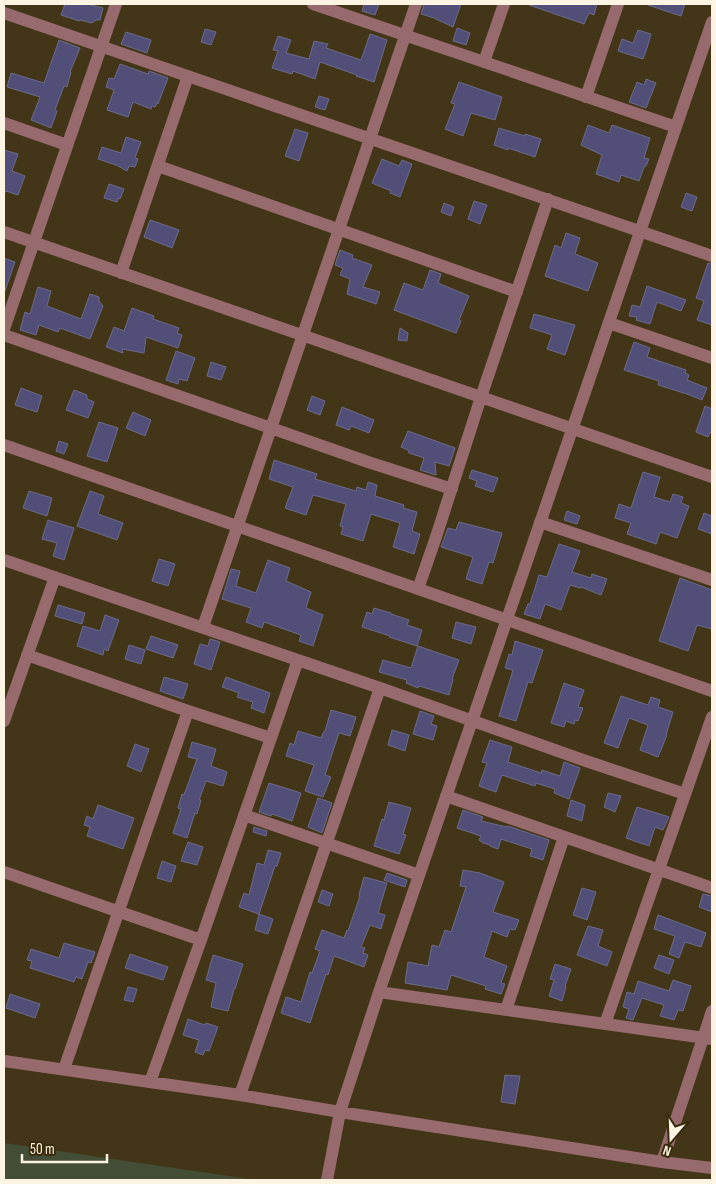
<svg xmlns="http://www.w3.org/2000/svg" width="716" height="1184" viewBox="0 0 716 1184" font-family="'Sofia Sans Condensed',sans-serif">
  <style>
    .green { fill: #444d35 }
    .building { fill: #514f78; stroke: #6b6b8b }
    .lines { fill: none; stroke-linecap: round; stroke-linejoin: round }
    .street { stroke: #976b6d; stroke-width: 12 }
  </style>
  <rect width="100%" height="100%" fill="#433517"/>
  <!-- green -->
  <path class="green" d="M4,1143L256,1180H4Z"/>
  <!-- building -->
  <path class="building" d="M65,4H87L103,8L100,20H96L92,23L80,20L79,21L61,15Z
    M364,4H379L375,15L362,11Z
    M424,4H461L453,27L434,18L421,14Z
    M529,4H597L594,15L589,13L584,24L529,5Z
    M649,4H685L681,16L648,5Z
    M457,28L470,33L466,45L453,41Z
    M205,29L216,32L211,45L201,42Z
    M638,30L651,34L647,48L643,59L618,51L622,39L633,43Z
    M126,32L151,40L147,53L121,44Z
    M370,34L387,40L374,82L356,76L357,75L320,62L315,79L293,71L292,74L272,68L278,51L273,50L278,36L291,40L286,53L309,59L314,41L328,44L326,48L361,60Z
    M59,40L80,48L70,72H71L67,87L64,86L55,110L57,111L51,128L31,120L40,97L7,87L11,73L44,83Z
    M120,64L148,74L149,71L168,78L158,104L157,103L155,107L152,106L151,109L133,102L128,117L107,110L114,90L106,87L109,78L114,79Z
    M646,79L656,83L646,108L629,102L637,82L644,85Z
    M459,82L502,97L495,120L471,113L463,136L445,129L455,104L451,103Z
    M319,96L329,99L325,110L315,107Z
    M588,125L609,133L612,125L650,138L644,158L649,159L646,166L644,167L639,181L621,175L619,182L596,174L602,155L581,145Z
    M499,128L525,136V134L541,139L535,157L508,148V150L494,145Z
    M295,129L308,133L299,161L285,156Z
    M126,137L141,142L135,158L138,159L135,167L129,166L127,171L116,165L98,159L102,147L121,153Z
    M4,150L18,154L12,171L25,176L18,195L6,191V192H4Z
    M382,159L399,166L402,160L412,164L400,197L390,193L391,191L372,183Z
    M109,184L124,189L120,199L118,198L117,202L104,198Z
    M686,193L697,197L692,211L681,207Z
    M474,201L487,205L480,224L468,219Z
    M444,203L454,207L451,216L441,212Z
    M150,220L179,230L172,248L144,237Z
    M566,233L580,238L575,254L598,263L588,291L545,276L555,245L561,248Z
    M340,250L353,255L352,258L372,265L363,287L380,292L376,304L347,294L350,279L340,275L343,268L335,265Z
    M4,258L15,262L5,291L4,290Z
    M708,263L712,264V325L697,320L704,301L696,298Z
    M430,270L441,274L438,283L469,296L459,320L461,321L456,333L394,310L404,283L423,290Z
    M647,286L686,300L681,311L657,302L650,324L636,320L637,317L629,316L632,305L640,307Z
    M38,287L51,291L47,306L81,319L90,294L99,297V301L103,306L90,339L60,328L58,332L39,325L36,335L20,330L25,312L30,314Z
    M132,308L154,316L153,319L179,328L177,333L182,335L178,348L146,337L144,353L122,349L123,353L106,347L114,327L124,331Z
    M534,314L575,325L565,355L547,349L552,335L530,328Z
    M400,328L408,333L407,341L398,340Z
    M634,342L650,348L647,357L686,370L685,373L689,375L687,380L707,388L702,400L687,394L658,385L659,381L624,370Z
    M176,351L195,358L187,381L179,379L178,384L166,380Z
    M211,362L226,367L221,380L207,376Z
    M21,388L42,396L37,412L15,405Z
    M74,390L87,395V399L94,402L88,418L66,410Z
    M312,396L325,401L320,415L307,410Z
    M705,406L712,409V433L710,432L708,437L696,432Z
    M342,407L374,420L369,433L351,426L349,430L336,425Z
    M133,412L151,420L145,436L126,428Z
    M99,422L118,428L107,462L87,456Z
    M408,431L455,448L449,466L435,462L436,475L420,470L424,458L409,453L408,450L401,447Z
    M59,441L68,444L64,454L56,451Z
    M274,460L317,474L315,479L356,491L357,487L366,490L368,482L377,485L375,496L404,505L403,508L417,512L412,531L420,534L414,554L393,547L400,523L371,514L363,541L341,534L343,527L340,526L346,504L313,495L306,515L285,508L293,487L269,479Z
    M472,470L498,478L493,492L475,486L477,481L469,478Z
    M643,472L660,477L654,497L670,502L673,494L683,497L681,503L689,506L677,538L660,532L656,544L627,534L631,523L615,518L619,504L631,508Z
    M29,491L52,498L47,516L23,508Z
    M90,491L104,496L98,514L123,523L117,540L77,526Z
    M567,511L580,516L577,524L564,520Z
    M704,513L712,516V534L698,529Z
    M48,520L74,528L64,560L53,556L57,543L42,539Z
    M459,522L502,533L493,563L489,562L482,584L466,579L473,557L441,547L448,528L456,530Z
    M559,544L580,551L572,572L591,578L592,574L607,579L601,595L581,587L580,588L570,585L561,610L545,604L540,619L524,614L528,604H530L539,575L547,577Z
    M159,559L175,564L168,586L152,581Z
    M268,560L290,568L286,581L311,592L306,608L323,615L313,646L299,641L301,635L264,622L262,628L246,622L251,608L222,599L231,569L240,571L236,586L256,593Z
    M680,578L712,590V629L697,625L688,651L659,641Z
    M58,605L85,613L82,624L55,616Z
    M374,608L391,613V614L409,620L407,625L422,630L417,646L389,637L390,636L362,627L367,612L372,614Z
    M105,615L119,620L108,651L104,649L103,655L77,646L83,626L100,631Z
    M456,622L476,627L471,644L452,638Z
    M151,636L178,645L173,658L146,649Z
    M210,639L220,642L211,670L194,664L200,644L208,646Z
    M515,641L543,650L532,683L528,682L516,721L499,716L513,670L505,668L509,654L512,655Z
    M129,645L145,650L141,664L125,659Z
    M418,646L459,660L452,679H453L449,695L419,686L418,688L406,683L407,680L379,672L383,660L411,668Z
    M164,677L188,684L183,699L160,691Z
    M226,677L270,693L264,713L251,708L253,702L237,697L239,693L222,687Z
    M564,683L584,690L578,707L583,708L578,721L575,720L574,724L566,721L564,727L551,723Z
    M621,696L648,705L651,697L660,700L658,707L673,712L666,735H667L658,757L640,750L648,725L629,718L618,748L604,743Z
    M331,710L356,717L350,736L339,733L325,775L331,777L323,797L305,791L314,765L286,756L290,743L294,745L298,731L321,738L324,731H325Z
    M420,711L434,716L431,724L437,726L433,740L413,734Z
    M392,730L409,735L405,751L388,745Z
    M490,740L512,747L508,762L541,773L542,770L560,776L564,762L580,768L569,799L554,793L555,789L536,783L535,786L502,775L496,792L479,786L487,763L482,762Z
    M192,742L216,749L211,766L227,772L223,786L206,781L199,800H201L197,814L195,813L187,838L173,833L181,809L178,808L182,794L184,795L197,759L188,757Z
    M135,744L149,749L141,772L127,766Z
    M269,783L301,793L292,821L272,814L271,816L259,812Z
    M608,793L621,796L615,812L604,807Z
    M318,798L332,803L322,833L308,827Z
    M571,800L585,805L582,821L567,816Z
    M389,802L411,808L403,834L406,835L399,854L374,846L382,819L384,820Z
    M98,805L134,818L123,849L87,836L90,827L84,825L87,816L93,819Z
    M637,807L669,817L663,830L655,827L649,846L626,838Z
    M463,810L483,817L481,821L507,827L508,826L549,840L543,860L530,856L532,849L501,839L498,849L490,846V845L483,843L479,840L481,836L457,828Z
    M254,827L267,831L266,836L253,832Z
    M188,842L203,847L197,865L181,861Z
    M268,850L281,853L277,866H275L259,914L239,907L244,893L249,895L257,863L264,865Z
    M162,861L176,866L171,882L157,878Z
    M463,870L480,873L504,882L493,912L519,920L515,930L510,929L507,937L492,931L484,957L507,966L501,983L505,984L501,994L485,989L486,986L451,975L447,990L405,983L408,962L428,966L432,945L439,947L445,930L451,932L466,887L460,886Z
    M387,873L407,880L405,887L384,880Z
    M364,877L387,883L378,913L385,915L381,929L370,925L361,947L365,948L363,953L368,955L364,967L334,956L328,975L326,974L310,1023L281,1013L286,997L301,1002L310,972L312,973L320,951L315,949L322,930L344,938L347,930L348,931L360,896L359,895Z
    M582,888L596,892L587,920L573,915Z
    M322,890L333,894L329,906L318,902Z
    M703,894L712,896V912L699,907Z
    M259,914L273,919L268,934L255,930Z
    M658,915L706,933L701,947L685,942L679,958L669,954L675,936L654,929Z
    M588,926L603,930L598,946L612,952L607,966L577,955Z
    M64,943L95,952L91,963L88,962L82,979L76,977L74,982L30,968L32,961L27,960L31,949L59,958Z
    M130,954L168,967L163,980L125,968Z
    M213,955L243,964L235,989H234L228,1011L211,1007L216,983L206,980Z
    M659,955L674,960L669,974L654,968Z
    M555,964L571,969L565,986L566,987L562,1001L549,996L554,980L550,979Z
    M673,980L691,986L683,1011L678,1010L674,1020L660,1016L664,1005L642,998L633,1020L626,1018L629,1009L623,1007L627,992L634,994L638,981L669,991Z
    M128,987L137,989L133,1002L124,1000Z
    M10,994L40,1004L35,1018L6,1008Z
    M188,1019L205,1025L206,1023L218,1027L209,1051L205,1050L203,1055L195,1052L199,1040L183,1035Z
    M505,1075L520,1076L515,1104L501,1102Z"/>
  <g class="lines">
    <!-- street -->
    <path class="street" d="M313,4L676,127
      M4,13L712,256
      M484,62L504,4
      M586,97L618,4
      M4,123L67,145
      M158,166L517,292
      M4,232L712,477
      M121,273L188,76
      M609,323L712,358
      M4,329L116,4
      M4,335L368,462L452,489
      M4,445L712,691
      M540,522L712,580
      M4,560L380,688L583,760L685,794
      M418,589L436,537L481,397L548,199
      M203,627L416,4
      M27,655L188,711L271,738
      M4,721L55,577
      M446,796L712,888
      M244,815L419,875
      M4,872L201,940
      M379,992L712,1039
      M506,1010L564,837
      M605,1024L712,717
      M4,1061L240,1095L340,1112L662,1162L712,1168
      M64,1069L188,711
      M150,1082L201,940L298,660
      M240,1095L380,688
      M662,1162L712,1011
      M327,1180L340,1112L379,992L712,22"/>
  </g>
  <!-- border -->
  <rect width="716" height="1184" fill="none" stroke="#fdf4e3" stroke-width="10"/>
  <!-- north arrow -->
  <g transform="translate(671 1139) rotate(199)" stroke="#392b0c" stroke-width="4" paint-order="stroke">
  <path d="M0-4L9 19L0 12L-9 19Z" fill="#fdf4e3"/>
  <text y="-8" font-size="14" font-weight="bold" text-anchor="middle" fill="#fdf4e3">N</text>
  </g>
  <!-- scale -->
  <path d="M22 1154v8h85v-8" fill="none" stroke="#fdf4e3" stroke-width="2.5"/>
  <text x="30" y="1154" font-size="15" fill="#fdf4e3" stroke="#392b0c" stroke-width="4" paint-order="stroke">50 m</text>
</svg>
